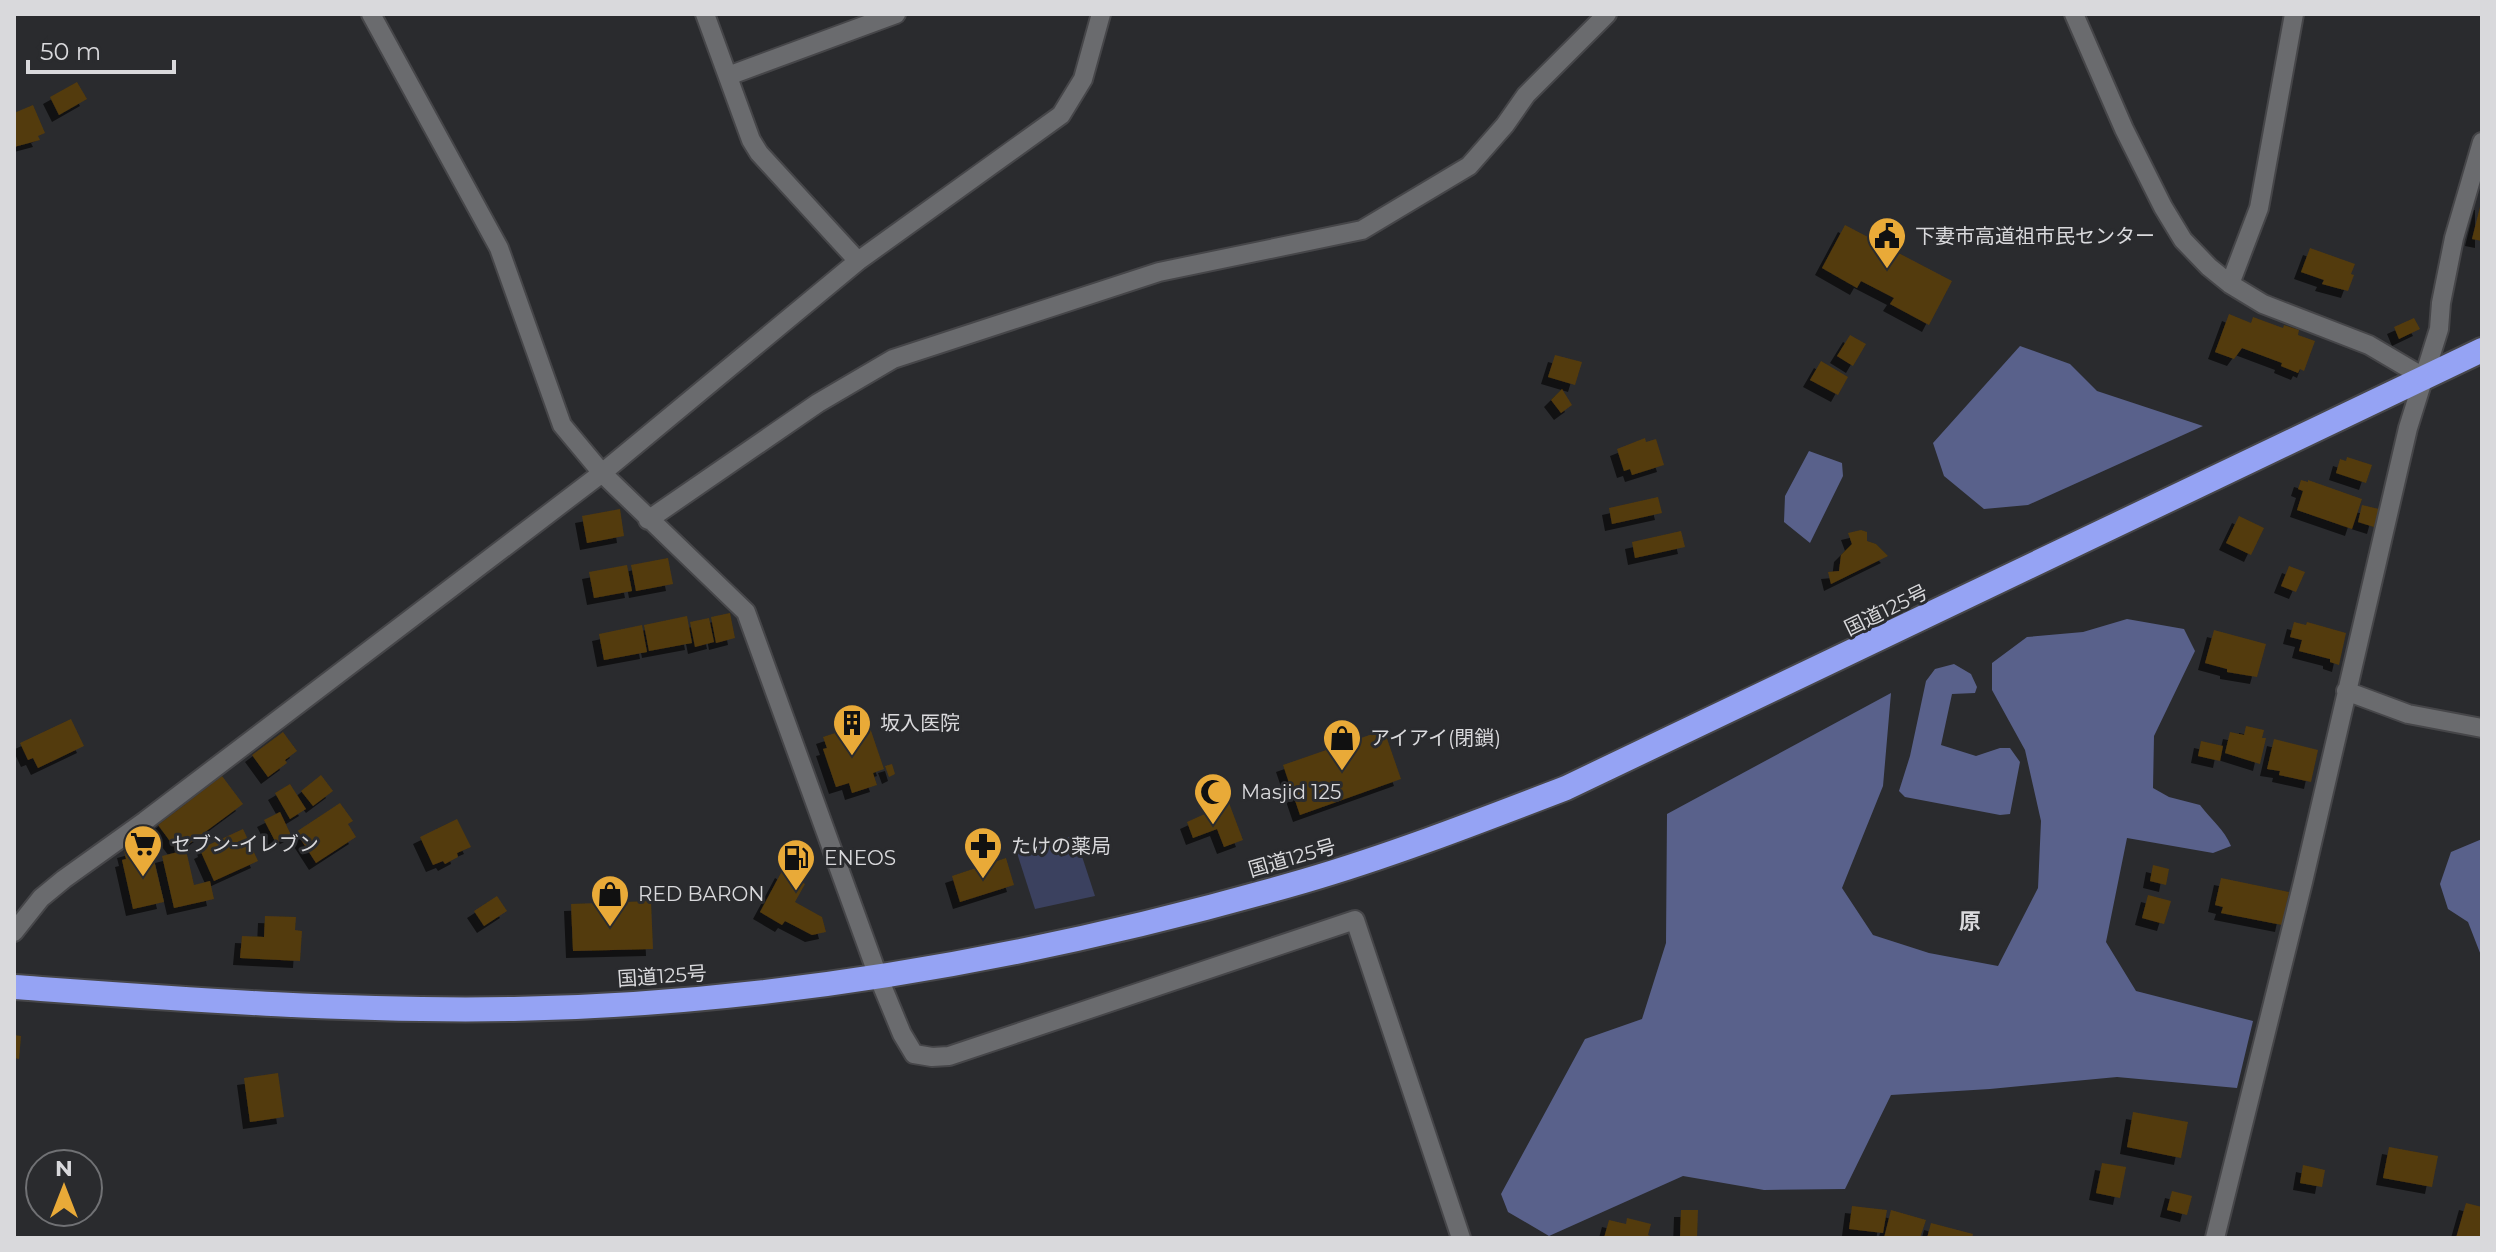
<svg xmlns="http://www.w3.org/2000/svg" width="2496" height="1252" viewBox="0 0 2496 1252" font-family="Montserrat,'Noto Sans JP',sans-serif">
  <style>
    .green { fill: #3b415f }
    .forest { fill: #59618b }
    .building { fill: #533a0d; filter: url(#shadow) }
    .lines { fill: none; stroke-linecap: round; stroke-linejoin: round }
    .street-casing { stroke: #464649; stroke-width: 22 }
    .highway-casing { stroke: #464649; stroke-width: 28 }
    .street { stroke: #6a6b6e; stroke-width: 18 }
    .highway { stroke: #95a3f4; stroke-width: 24 }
    .labels { text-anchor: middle; stroke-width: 6; stroke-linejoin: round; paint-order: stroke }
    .poi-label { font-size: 20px; fill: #d9d9dc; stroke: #2a2b2e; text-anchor: start }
    .street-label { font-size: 20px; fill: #d9d9dc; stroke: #2a2b2e }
    .neighbourhood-label { font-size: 22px; font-weight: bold; fill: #d9d9dc; stroke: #2a2b2e }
  </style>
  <defs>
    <filter id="shadow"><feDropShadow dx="-7" dy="7" stdDeviation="0" flood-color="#0009"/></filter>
  </defs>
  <rect width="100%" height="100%" fill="#2a2b2e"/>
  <!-- green -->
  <path class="green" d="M1075,835L1095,896L1035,909L1017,853Z"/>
  <!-- forest -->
  <path class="forest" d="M2020,346L2070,364L2097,391L2203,426L2028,505L1984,509L1944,476L1933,443Z
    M1809,451L1842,463L1843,476L1810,543L1784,522L1785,496Z
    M2127,619L2184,629L2195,651L2154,736L2153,788L2169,797L2200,805C2211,820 2224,829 2231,846L2213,853L2127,838L2106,942L2136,991L2253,1021L2237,1088L2117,1077L1990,1089L1891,1095L1845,1189L1764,1190L1683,1176L1549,1236L1508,1212L1501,1194L1585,1039L1642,1019L1666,943L1667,814L1891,693L1883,786L1842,888L1873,935L1929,953L1998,966L2038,888L2041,821L2025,750L1992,690V663L2027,637L2083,632Z
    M1954,664L1971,674L1977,687L1975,693L1952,694L1941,745L1976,756L2000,748H2010L2020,762L2010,814L2000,815L1905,797L1899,791L1910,756L1926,681L1935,669Z
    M2482,839V958L2468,922L2448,909L2440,884L2451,852Z"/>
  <!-- building -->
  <path class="building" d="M77,82L87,99L59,115L50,97Z
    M33,105L45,133L38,136L40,140L14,147V113Z
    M2481,203H2482V241L2472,239Z
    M1845,225L1952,281L1929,325L1890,304L1894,298L1861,281L1857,288L1822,268Z
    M2310,248L2355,264L2351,274L2354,275L2348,291L2322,284L2324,280L2301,272Z
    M2229,314L2251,323L2253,317L2283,328L2284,325L2299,330L2298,335L2315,341L2304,371L2300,369L2298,373L2281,366L2282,363L2242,348L2234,359L2215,352Z
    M2414,318L2420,329L2399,339L2394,327Z
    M1850,335L1866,344L1853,366L1837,356Z
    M1555,355L1582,362L1575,385L1548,377Z
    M1821,361L1848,377L1838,395L1810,380Z
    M1562,389L1572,405L1561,413L1551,400Z
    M1645,438L1646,442L1656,439L1664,465L1632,475L1630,469L1624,471L1617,449Z
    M2347,457L2372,465L2366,483L2336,473L2340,459L2346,461Z
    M2301,480L2308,482V480L2362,499L2352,529L2297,510L2303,491L2298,489Z
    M1658,497L1662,513L1612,524L1609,508Z
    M2362,505L2379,509L2374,527L2358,522Z
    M620,509L624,536L587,543L582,516Z
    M2239,516L2264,528L2251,555L2226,543Z
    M1861,530L1867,532V541L1876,544L1888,556L1831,584L1828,572L1839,571L1841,555L1852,544L1848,533Z
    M1681,531L1685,547L1635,558L1632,542Z
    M668,558L673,584L636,591L631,565Z
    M627,565L632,591L594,598L589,572Z
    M2289,566L2305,572L2296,592L2281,586Z
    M730,613L735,638L716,643L711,617Z
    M687,616L692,643L649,651L644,625Z
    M709,618L714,642L695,647L690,622Z
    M2294,622L2306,625L2307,622L2346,633L2339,665L2330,662V659L2299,651L2302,640L2290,637Z
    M642,625L647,652L604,660L599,634Z
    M2214,630L2266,644L2257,677L2227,672V669L2205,663Z
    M857,705L864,724L868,722L884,769L873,773L877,785L852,793L849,783L836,787L823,749L827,748L823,737L847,729L840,711Z
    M71,719L84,746L38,768L33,758L28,760L20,743Z
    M2246,726L2264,730L2262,738H2266L2260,764L2225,753L2230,732L2244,735Z
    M1384,730L1401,779L1300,815L1283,765Z
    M283,732L297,751L285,760L287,763L268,777L252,755Z
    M2274,739L2318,750L2311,782L2279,775L2280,771L2267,769Z
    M2201,741L2223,746L2220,761L2198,756Z
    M892,764L895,774L889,777L885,766Z
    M321,775L333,791L313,806L301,791Z
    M222,776L243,804L178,852L158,825Z
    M290,784L306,809L290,819L275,793Z
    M340,803L353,821L348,824L356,837L316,863L296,832Z
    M1229,803L1243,840L1224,847L1217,829L1193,838L1187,822Z
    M280,812L291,835L276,843L264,820Z
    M457,819L471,847L457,853L458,857L445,864L443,861L433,865L420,837Z
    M243,829L258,861L214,881L201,852L205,850L204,847Z
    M150,844L164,902L133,909L122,860L126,859L124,851Z
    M186,850L194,885L210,881L214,899L174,908L162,856Z
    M1006,858L1014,885L960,902L952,876Z
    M2153,865L2169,869L2166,885L2150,881Z
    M782,871L805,884L795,902L822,917L826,932L812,935L785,921L782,925L760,912Z
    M2221,878L2289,892L2282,925L2221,913L2223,907L2215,905Z
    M2148,895L2171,901L2164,924L2142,918Z
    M497,896L507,911L484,926L474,911Z
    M651,901L653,949L573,951L571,904Z
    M265,916L296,917L295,930L302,931L300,961L240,958L242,936L264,937Z
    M14,1035L21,1036L19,1059L14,1058Z
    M278,1073L284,1117L250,1122L244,1078Z
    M2133,1112L2188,1122L2181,1158L2127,1147Z
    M2389,1147L2438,1156L2432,1187L2383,1178Z
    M2102,1163L2126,1167L2120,1198L2096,1193Z
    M2303,1165L2325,1170L2322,1187L2300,1183Z
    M2172,1191L2192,1196L2187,1215L2167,1210Z
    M2466,1203L2482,1207V1238H2456Z
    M1852,1206L1887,1210L1883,1233L1849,1229Z
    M1681,1210H1698L1697,1238H1680Z
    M1891,1210L1926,1220L1920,1238H1884Z
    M1627,1218L1651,1224L1648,1235L1655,1238H1604L1609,1220L1626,1224Z
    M1931,1223L1973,1234L1972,1238H1927Z"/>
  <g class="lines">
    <defs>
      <path id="street" d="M371,14L499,248L562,425L602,473L746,612L878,976L902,1034L914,1054L932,1057L949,1056L1355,920L1461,1238
        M705,14L751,140L759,153L858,261
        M2074,14L2124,129L2163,207L2183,240L2209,267L2230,284L2263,304L2369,345L2425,378
        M728,76L896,14
        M2230,284L2259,208L2294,14
        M648,520L818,403L893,359L1159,272L1362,230L1469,166L1505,125L1526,95L1607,14
        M2346,691L2408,714L2482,728
        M14,932L41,898L64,879L145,821L602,473L858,261L1061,115L1083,79L1101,14
        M2215,1238L2303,882L2408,428L2439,329L2441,303L2454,238L2482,142"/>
      <path id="highway" d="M14,987C180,999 347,1012 514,1009C781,1004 1048,955 1304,881C1393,855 1480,821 1566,788L2482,350"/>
    </defs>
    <!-- street casing -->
    <use href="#street" class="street-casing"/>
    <!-- highway casing -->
    <use href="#highway" class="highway-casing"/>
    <!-- street -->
    <use href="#street" class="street"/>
    <!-- highway -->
    <use href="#highway" class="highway"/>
  </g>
  <!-- icons -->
  <defs>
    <symbol id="civic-pin" viewBox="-11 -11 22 30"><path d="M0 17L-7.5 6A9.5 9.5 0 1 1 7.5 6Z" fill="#e9aa38" stroke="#2a2b2e"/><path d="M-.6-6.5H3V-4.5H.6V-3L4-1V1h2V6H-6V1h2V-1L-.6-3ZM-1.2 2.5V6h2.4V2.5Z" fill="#111"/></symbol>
    <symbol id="building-pin" viewBox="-11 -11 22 30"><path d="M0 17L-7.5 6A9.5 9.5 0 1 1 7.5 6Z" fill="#e9aa38" stroke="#2a2b2e"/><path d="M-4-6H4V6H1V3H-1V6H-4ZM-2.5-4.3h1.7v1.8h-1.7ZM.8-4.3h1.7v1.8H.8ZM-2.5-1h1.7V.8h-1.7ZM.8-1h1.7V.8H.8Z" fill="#111"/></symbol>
    <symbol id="shop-pin" viewBox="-11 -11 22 30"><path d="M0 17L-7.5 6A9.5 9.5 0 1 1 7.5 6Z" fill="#e9aa38" stroke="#2a2b2e"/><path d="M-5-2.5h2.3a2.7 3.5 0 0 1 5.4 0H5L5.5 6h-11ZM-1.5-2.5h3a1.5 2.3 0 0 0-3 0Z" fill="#111"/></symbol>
    <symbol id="mosque-pin" viewBox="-11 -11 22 30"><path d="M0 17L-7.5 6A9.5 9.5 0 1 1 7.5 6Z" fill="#e9aa38" stroke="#2a2b2e"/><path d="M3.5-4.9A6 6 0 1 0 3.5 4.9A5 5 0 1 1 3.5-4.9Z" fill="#111"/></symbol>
    <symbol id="supermarket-pin" viewBox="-11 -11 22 30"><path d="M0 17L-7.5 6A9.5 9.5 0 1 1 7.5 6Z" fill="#e9aa38" stroke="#2a2b2e"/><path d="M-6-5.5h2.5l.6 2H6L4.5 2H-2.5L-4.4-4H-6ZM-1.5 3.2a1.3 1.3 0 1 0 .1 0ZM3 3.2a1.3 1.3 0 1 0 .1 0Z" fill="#111"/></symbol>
    <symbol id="pharmacy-pin" viewBox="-11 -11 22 30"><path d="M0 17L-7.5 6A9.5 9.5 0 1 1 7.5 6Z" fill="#e9aa38" stroke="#2a2b2e"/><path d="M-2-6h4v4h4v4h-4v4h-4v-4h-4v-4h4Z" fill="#111"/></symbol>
    <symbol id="fuel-pin" viewBox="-11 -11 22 30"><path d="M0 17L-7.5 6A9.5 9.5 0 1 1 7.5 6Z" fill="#e9aa38" stroke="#2a2b2e"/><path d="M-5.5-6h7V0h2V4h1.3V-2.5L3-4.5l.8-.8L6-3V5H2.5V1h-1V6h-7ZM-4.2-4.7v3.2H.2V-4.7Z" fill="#111"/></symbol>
  </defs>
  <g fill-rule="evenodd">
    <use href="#civic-pin" x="1865" y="214" width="44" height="60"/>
    <use href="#building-pin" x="830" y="701" width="44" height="60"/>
    <use href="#shop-pin" x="1320" y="716" width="44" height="60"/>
    <use href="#mosque-pin" x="1191" y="770" width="44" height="60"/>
    <use href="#supermarket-pin" x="121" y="822" width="44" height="60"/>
    <use href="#pharmacy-pin" x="961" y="824" width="44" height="60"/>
    <use href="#fuel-pin" x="774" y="836" width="44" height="60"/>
    <use href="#shop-pin" x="588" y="872" width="44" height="60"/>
  </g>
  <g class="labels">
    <!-- poi labels -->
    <g class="poi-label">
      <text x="1915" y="243">下妻市高道祖市民センター</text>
      <text x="880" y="730">坂入医院</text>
      <text x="1370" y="745">アイアイ(閉鎖)</text>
      <text x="1241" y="799">Masjid 125</text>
      <text x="171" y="851">セブン-イレブン</text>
      <text x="1011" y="853">たけの薬局</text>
      <text x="824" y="865">ENEOS</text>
      <text x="638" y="901">RED BARON</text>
    </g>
    <!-- street labels -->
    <g class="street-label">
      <text transform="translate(1886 610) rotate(-26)" y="7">国道125号</text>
      <text transform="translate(1292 858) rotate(-16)" y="7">国道125号</text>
      <text transform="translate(662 976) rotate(-4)" y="7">国道125号</text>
    </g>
    <!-- neighbourhood labels -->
    <g class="neighbourhood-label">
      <text x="1970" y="929">原</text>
    </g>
  </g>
  <!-- border -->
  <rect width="2496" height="1252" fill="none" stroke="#d9d9dc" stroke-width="32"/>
  <!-- north arrow -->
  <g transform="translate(64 1188)"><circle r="38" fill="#2a2b2e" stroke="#707174" stroke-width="2"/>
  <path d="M0-6L14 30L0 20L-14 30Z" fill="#e9aa38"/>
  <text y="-12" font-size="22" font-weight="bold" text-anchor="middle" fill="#d9d9dc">N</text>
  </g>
  <!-- scale -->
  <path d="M28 60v12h146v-12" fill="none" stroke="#d9d9dc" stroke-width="4"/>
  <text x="40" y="60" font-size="24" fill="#d9d9dc" stroke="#2a2b2e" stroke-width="6" paint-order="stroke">50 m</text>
</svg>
